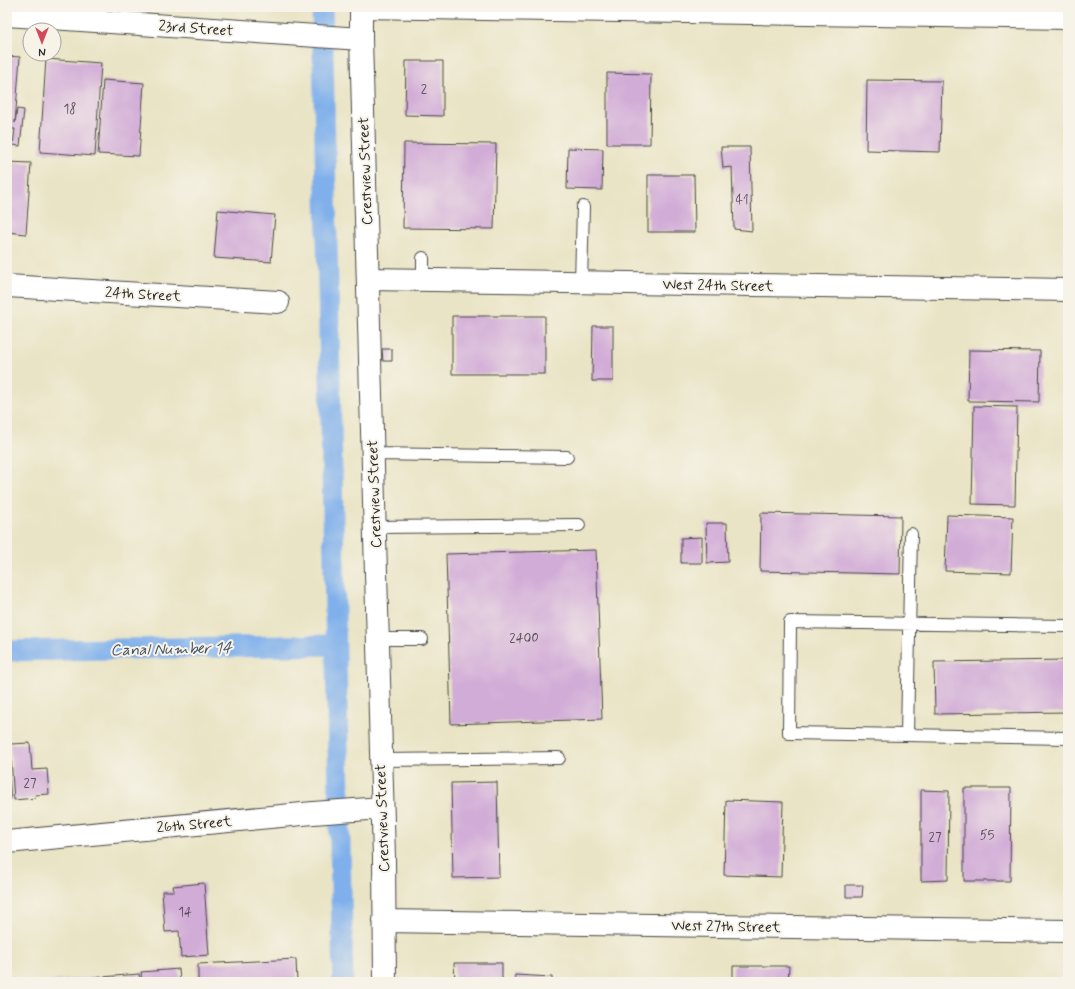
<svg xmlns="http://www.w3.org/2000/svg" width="1075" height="989" viewBox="0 0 1075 989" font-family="Mynerve,sans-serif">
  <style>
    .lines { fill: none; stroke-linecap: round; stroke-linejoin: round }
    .canal { stroke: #80b0eb; stroke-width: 21 }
    .building { fill: #d1acd7 }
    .lane-casing { stroke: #484742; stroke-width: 14 }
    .street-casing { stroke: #484742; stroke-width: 24 }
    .lane { stroke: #fff; stroke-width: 12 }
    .street { stroke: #fff; stroke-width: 22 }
    .labels { text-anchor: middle; stroke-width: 4; stroke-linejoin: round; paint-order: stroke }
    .number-label { font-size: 13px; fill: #544b56 }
    .street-label { font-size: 15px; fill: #2b2b2b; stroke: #f7f3e8 }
    .water-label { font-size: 16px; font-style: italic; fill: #445365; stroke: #f7f3e8 }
  </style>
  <rect width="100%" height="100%" fill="#f7f3e8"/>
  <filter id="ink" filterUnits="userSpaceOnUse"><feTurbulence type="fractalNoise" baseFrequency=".025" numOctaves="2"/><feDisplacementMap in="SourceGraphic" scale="8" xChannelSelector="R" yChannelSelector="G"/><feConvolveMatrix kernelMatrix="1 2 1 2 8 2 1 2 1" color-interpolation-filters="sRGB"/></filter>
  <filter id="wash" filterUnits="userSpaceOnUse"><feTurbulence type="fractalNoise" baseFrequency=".012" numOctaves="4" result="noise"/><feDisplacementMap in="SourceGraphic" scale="16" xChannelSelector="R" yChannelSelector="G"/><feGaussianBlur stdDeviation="0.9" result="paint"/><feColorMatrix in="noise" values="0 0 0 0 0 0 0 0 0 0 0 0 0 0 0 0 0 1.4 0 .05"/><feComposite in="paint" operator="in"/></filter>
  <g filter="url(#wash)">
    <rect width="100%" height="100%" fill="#e9e4c5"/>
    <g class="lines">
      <!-- canal -->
      <path class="canal" d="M322,7L343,982
        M7,651L335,645"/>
    </g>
    <g id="blocks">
      <!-- building -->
      <path class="building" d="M7,56L20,57L15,123L17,109L24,110L20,146L13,145L15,129H7Z
        M46,59L101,63L95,156L40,152Z
        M406,61H443V116L405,115Z
        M607,73L651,74L650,144H607Z
        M103,80L144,83L139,156L98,154Z
        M867,80L942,81L940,152L866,150Z
        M404,143L496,144L494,229L403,228Z
        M721,147H750L752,231L734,229L732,167L723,168Z
        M568,148L603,149L602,190L567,189Z
        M7,162L31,163L26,234L7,232Z
        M648,175H694L695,232H648Z
        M218,210L275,215L271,262L214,258Z
        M452,316H545V374H452Z
        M593,326H613V381H592Z
        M382,349H392V361H383Z
        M969,350L1040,351L1039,402L968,401Z
        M974,406L1017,407L1015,505L972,504Z
        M761,513L901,516L900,574L760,571Z
        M947,515L1013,517L1011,573L945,571Z
        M706,523H727L728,562L707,563Z
        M702,537V563H681V538Z
        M596,550L602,719L451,724L446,554Z
        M1068,660V712L935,714L934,662Z
        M30,743L32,770L47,769L49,794L35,795L36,798L14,800L10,744Z
        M8,765L11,799L7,800V766Z
        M497,782L499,877L453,878L451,783Z
        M964,788H1011L1010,881H964Z
        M921,790L949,791L948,880L921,881Z
        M726,800L783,802L781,877L724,875Z
        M204,883L209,955L181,957L179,931L165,932L162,891H174L173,886Z
        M846,885H863L862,897H846Z
        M296,959L297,982H198V964Z
        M454,963H502V982H455Z
        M733,966H789L788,982H733Z
        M179,969L180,982H142L141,972Z
        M139,974L140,982H53V981Z
        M515,975L552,977V982H514Z"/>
    </g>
  </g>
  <g filter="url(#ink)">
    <use href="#blocks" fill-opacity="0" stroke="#484742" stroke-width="1"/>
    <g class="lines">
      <defs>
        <path id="lane" d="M423,258V280
          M581,282L583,207
          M373,454L567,457
          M375,527L579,525
          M911,534L907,735L789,733L790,622L1068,626
          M377,639H422
          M907,735L1068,738
          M381,760L559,758"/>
        <path id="street" d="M361,7V39L384,858L385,982
          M361,7L1068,18
          M7,15L361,39
          M368,279L1068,290
          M7,286L278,302
          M7,842L313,813L382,808
          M384,921L1068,931"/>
      </defs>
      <!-- lane casing -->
      <use href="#lane" class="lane-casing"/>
      <!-- street casing -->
      <use href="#street" class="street-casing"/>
      <!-- lane -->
      <use href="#lane" class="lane"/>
      <!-- street -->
      <use href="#street" class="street"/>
    </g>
  </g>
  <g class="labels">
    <!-- number labels -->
    <g class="number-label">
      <text x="424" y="93">2</text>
      <text x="70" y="113">18</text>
      <text x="742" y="204">41</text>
      <text x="524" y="642">2400</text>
      <text x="30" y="787">27</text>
      <text x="987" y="839">55</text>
      <text x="935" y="841">27</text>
      <text x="185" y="916">14</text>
    </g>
    <!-- street labels -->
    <g class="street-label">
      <text transform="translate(196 28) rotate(4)" y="5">23rd Street</text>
      <text transform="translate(365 171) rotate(-92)" y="5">Crestview Street</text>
      <text transform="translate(718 285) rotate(1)" y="5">West 24th Street</text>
      <text transform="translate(143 294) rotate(3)" y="5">24th Street</text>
      <text transform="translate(374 494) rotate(-92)" y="5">Crestview Street</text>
      <text transform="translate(382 818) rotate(-92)" y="5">Crestview Street</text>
      <text transform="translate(194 824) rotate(-5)" y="5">26th Street</text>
      <text transform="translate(726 926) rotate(1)" y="5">West 27th Street</text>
    </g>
    <!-- water labels -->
    <g class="water-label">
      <text transform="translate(171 648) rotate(-1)" y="6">Canal Number 14</text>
    </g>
  </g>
  <!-- margin -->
  <rect width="1075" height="989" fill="none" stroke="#f7f3e8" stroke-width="24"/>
  <!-- north arrow -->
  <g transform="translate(42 42) rotate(180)"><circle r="19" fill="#f7f3e8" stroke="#a5a39c"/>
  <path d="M0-3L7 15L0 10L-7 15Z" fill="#d1495b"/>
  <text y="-6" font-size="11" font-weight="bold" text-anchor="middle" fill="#2b2b2b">N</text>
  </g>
</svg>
